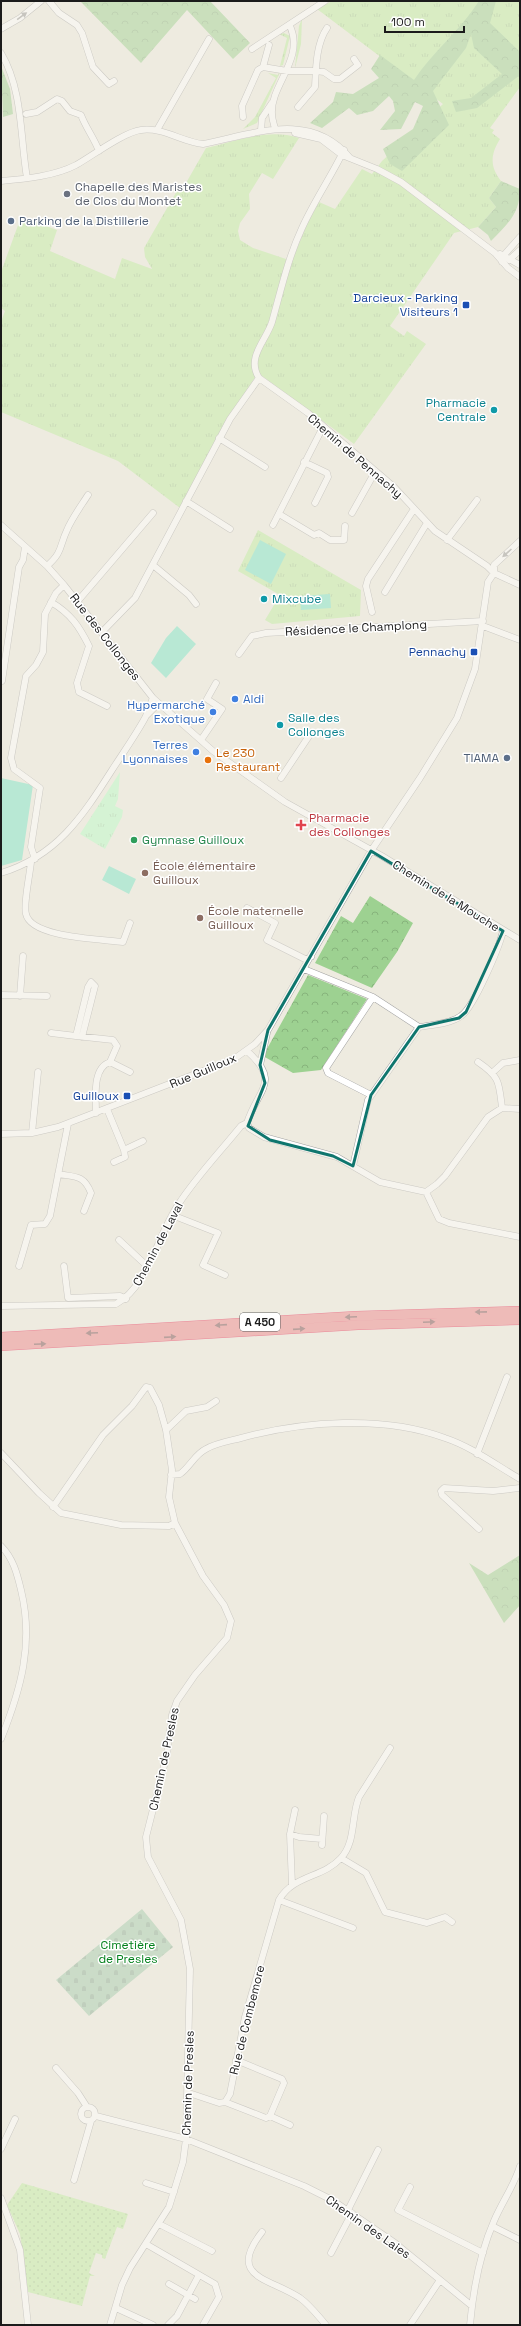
<svg xmlns="http://www.w3.org/2000/svg" width="521" height="2326" viewBox="0 0 521 2326" font-family="'Space Grotesk',sans-serif">
  <style>
    .grass { fill: url(#grass-tufts) }
    .forest { fill: url(#forest-crowns) }
    .cemetery { fill: url(#cemetery-stones) }
    .park { fill: url(#park-tufts) }
    .garden { fill: url(#garden-dots) }
    .pitch { fill: #77e4c6 }
    .lines { fill: none; stroke-linecap: round; stroke-linejoin: round }
    .minor-casing { stroke: #a2a2a2; stroke-width: 7 }
    .highway-casing { stroke: #e31645; stroke-width: 10 }
    .minor { stroke: #fff; stroke-width: 6 }
    .highway { stroke: #ed8088; stroke-width: 9 }
    .oneway { fill: #989898 }
    .oneway2 { fill: #79484c }
    .marked { fill: none; stroke: #0f766e; stroke-width: 3; stroke-linejoin: round }
    .worship-dot { fill: #6b7280; stroke: #fff; stroke-width: 1.5 }
    .service-dot { fill: #5c6f8a; stroke: #fff; stroke-width: 1.5 }
    .transit-dot { fill: #1a4fb4; stroke: #fff; stroke-width: 1.5 }
    .culture-dot { fill: #0f9aa8; stroke: #fff; stroke-width: 1.5 }
    .shop-dot { fill: #3f7fe0; stroke: #fff; stroke-width: 1.5 }
    .food-dot { fill: #e8710a; stroke: #fff; stroke-width: 1.5 }
    .health-dot { fill: #e0444e; stroke: #fff; stroke-width: 1.5 }
    .leisure-dot { fill: #2e9e5b; stroke: #fff; stroke-width: 1.5 }
    .education-dot { fill: #8d6e63; stroke: #fff; stroke-width: 1.5 }
    .labels { text-anchor: middle; stroke-width: 3; stroke-linejoin: round; paint-order: stroke }
    .shield { fill: #fff; stroke: #5f5f5f; stroke-width: 1 }
    .shield-label { font-size: 11px; font-weight: bold; fill: #1b1b1b }
    .worship-label { font-size: 12px; fill: #5b616d; stroke: #fff; text-anchor: start }
    .service-label { font-size: 12px; fill: #4e5e75; stroke: #fff; text-anchor: start }
    .transit-label { font-size: 12px; fill: #164399; stroke: #fff; text-anchor: end }
    .culture-label { font-size: 12px; fill: #0d838f; stroke: #fff; text-anchor: start }
    .street-label { font-size: 12px; fill: #1b1b1b; stroke: #fff }
    .shop-label { font-size: 12px; fill: #366cbe; stroke: #fff; text-anchor: end }
    .food-label { font-size: 12px; fill: #c56008; stroke: #fff; text-anchor: start }
    .health-label { font-size: 12px; fill: #be3a42; stroke: #fff; text-anchor: start }
    .leisure-label { font-size: 12px; fill: #27864d; stroke: #fff; text-anchor: start }
    .education-label { font-size: 12px; fill: #785e54; stroke: #fff; text-anchor: start }
    .park-label { font-size: 12px; fill: #03801c; stroke: #fff }
  </style>
  <defs>
    <pattern id="grass-tufts" width="24" height="20" patternUnits="userSpaceOnUse"><rect width="24" height="20" fill="#beeda1"/><path d="M3 7l-1-3M5 7V3M7 7l1-3M15 17l-1-3M17 17v-4M19 17l1-3" fill="none" stroke="#a3cb8a"/></pattern>
    <pattern id="forest-crowns" width="20" height="18" patternUnits="userSpaceOnUse"><rect width="20" height="18" fill="#9dd191"/><path d="M2 6a3 3 0 1 1 6 0M12 15a3 3 0 1 1 6 0" fill="none" stroke="#87b37c"/></pattern>
    <pattern id="cemetery-stones" width="16" height="16" patternUnits="userSpaceOnUse"><rect width="16" height="16" fill="#9fc9aa"/><path d="M2 7V4a2 2 0 0 1 4 0v3zM10 15v-3a2 2 0 0 1 4 0v3z" fill="#88ac92"/></pattern>
    <pattern id="park-tufts" width="24" height="20" patternUnits="userSpaceOnUse"><rect width="24" height="20" fill="#b7fdc5"/><path d="M3 7l-1-3M5 7V3M7 7l1-3M15 17l-1-3M17 17v-4M19 17l1-3" fill="none" stroke="#9dd8a9"/></pattern>
    <pattern id="garden-dots" width="8" height="8" patternUnits="userSpaceOnUse"><rect width="8" height="8" fill="#beeda1"/><path d="M2 2h.1M6 6h.1" fill="none" stroke="#a3cb8a" stroke-width="1.8" stroke-linecap="round"/></pattern>
  </defs>
  <rect width="100%" height="100%" fill="#eeebe0"/>
  <!-- grass -->
  <path class="grass" d="M332,1H520V87L490,128L494,130L492,133L500,139C490,155 490,167 501,181L489,198L496,207L478,227L454,233L390,326L404,336L407,331L426,344L354,444L258,373L225,423L180,508L118,461L1,412V322L5,311L1,308V272L21,217L57,230L50,251L115,279L122,258L152,269L145,257L144,248L178,189L182,190L206,148C237,141 268,128 299,138L273,179L262,173L249,194L250,209L240,223L238,231L240,240L253,248L292,261L307,224L319,202L335,209L362,169L372,174L382,161L443,104L317,9Z
    M302,19L301,44L295,68L299,26Z
    M284,33L290,36L283,65L280,66L287,38L279,34Z
    M279,72H280L257,123L243,129L255,117L276,78L268,73L278,75Z
    M258,530L361,590L360,616L272,624L265,620L280,595L238,571Z"/>
  <!-- forest -->
  <path class="forest" d="M210,1L250,43L233,59L187,10L141,63L81,2Z
    M479,1H496L490,23L520,52V75L477,108L456,112L452,101L471,98L502,74L474,48L471,34L466,48L433,91L449,125L402,171L390,164L383,149L413,129L423,106L415,102L401,129L380,130L395,111L393,101L389,96L373,111L357,115L349,108L322,128L310,123L333,102L336,92L353,94L379,78L371,69L380,55L414,80C433,51 460,31 479,1Z
    M1,66L10,89L13,114L3,117Z
    M501,181L520,189C520,213 508,224 491,241L488,235L478,227L496,207L489,198Z
    M370,896L413,923L397,952L372,988L315,963L341,916L353,923Z
    M308,975L367,999L321,1070L293,1073L263,1056Z
    M520,1555V1605L504,1623L469,1563L488,1575Z"/>
  <!-- cemetery -->
  <path class="cemetery" d="M142,1909L173,1947L89,2016L56,1980Z"/>
  <!-- park -->
  <path class="park" d="M120,772L118,799L115,806L123,810L122,817L105,849L80,834Z"/>
  <!-- garden -->
  <path class="garden" d="M22,2183L128,2214L123,2229L117,2227L105,2259L102,2258V2255L96,2253L89,2273L95,2276H90L82,2306L28,2292L20,2234L7,2205Z"/>
  <!-- pitch -->
  <path class="pitch" d="M260,540L286,554L271,584L245,570Z
    M330,594L331,608L301,610L300,596Z
    M177,626L196,644L166,678L151,663L166,638Z
    M1,778L33,785L22,860L1,866Z
    M109,866L136,879L129,894L102,880Z"/>
  <g class="lines">
    <defs>
      <path id="minor" d="M49,1L59,13L77,25L82,33L93,67L109,84L114,81
        M1,29L20,18L41,1
        M252,49L325,1
        M1,53C23,90 20,137 27,178
        M263,67L269,45
        M298,107L315,87C316,68 316,44 327,28
        M26,114L37,112L57,99L62,101L70,111L81,115C86,128 94,138 99,151
        M243,117L242,106L258,70L263,67L287,71H316L324,72L334,79H340L358,65L354,59
        M275,129C274,124 272,119 272,114C270,85 305,59 290,26
        M157,130L209,39
        M261,130L262,118L272,103
        M295,133L321,139L342,155L377,169L401,182L495,253L508,268L520,277
        M1,181C25,179 55,176 76,165C92,156 124,132 141,130C163,127 182,142 203,144C254,134 311,110 350,158
        M500,254L520,265
        M509,260L520,250
        M502,262L504,255L520,237
        M259,378L308,413L394,487L435,531L487,566L494,573L520,585
        M219,438L265,467
        M304,462L327,473L328,477L315,503
        M186,501L230,529
        M352,513L375,472
        M279,514L314,535L319,533L330,540H344L345,526
        M1,525L47,566L64,585L153,698L213,751L285,802L382,856L520,940
        M273,525L323,427
        M447,540L477,500
        M153,565L189,595L196,604
        M47,566C63,552 59,547 67,530C72,518 81,506 88,495
        M385,592L427,523
        M51,602C71,614 79,626 89,646L77,683L79,692L107,706
        M77,602L153,513
        M372,612L366,586L368,579L414,509
        M483,626L520,640
        M102,632L135,598L230,419L259,378C246,357 266,341 272,322C281,290 288,258 302,228C314,201 331,177 344,150
        M239,654L252,636L266,633L483,621
        M2,681L19,567L23,560L25,547
        M146,716L158,704
        M201,740L222,709L207,699L216,683
        M281,778L309,736
        M35,859L31,847L40,788L14,769L11,758L26,676L36,665L43,652L45,614L56,593L64,585
        M31,862C30,874 23,905 26,914C31,938 102,939 123,942L130,923
        M1,873C57,856 82,817 112,770C123,753 135,736 145,718C148,712 150,705 153,698
        M247,908L275,923L267,940L305,959L311,957
        M304,969L373,997L419,1027
        M1,995L47,996
        M20,996L23,956
        M51,1033L76,1036
        M82,1037L95,986L91,982L88,987L76,1036L113,1040L117,1046L110,1062C92,1068 96,1097 96,1113
        M110,1062L130,1072
        M478,1062C500,1077 499,1082 502,1108
        M260,1065L267,1033
        M493,1072L503,1063L520,1060
        M371,1095L328,1073L326,1068L373,997
        M107,1109L124,1150L125,1157L114,1162
        M247,1123L249,1128L264,1137L337,1157L380,1182L426,1192L437,1184L445,1176L488,1117L502,1108L520,1109
        M32,1133L38,1072
        M1,1134L32,1133L58,1127L234,1059L255,1044L268,1030L371,851L420,778L457,718L475,669L488,582L494,573V565L520,541
        M124,1150L143,1141
        M353,1166L368,1100L419,1027C431,1025 450,1024 461,1016C474,1007 499,948 503,931
        M58,1174C76,1177 84,1175 91,1193L84,1211
        M426,1192L439,1219L449,1223L520,1237
        M172,1215L218,1233L203,1265L225,1275
        M119,1240L147,1266
        M19,1266L31,1225L45,1224L50,1216L68,1124
        M64,1266L68,1298L120,1296L126,1299
        M1,1306L116,1304C148,1287 158,1234 178,1205C196,1177 220,1152 241,1126L247,1123C257,1090 282,1082 247,1051
        M166,1430L186,1411L207,1407L216,1401
        M1,1453L39,1493L61,1513L121,1525L169,1526L175,1523
        M477,1454L507,1377
        M171,1475L180,1474C190,1467 195,1454 206,1449C216,1443 230,1441 241,1438C303,1421 384,1415 445,1438C472,1447 496,1465 520,1479
        M53,1507L103,1435L132,1406L146,1387L150,1388L159,1405L166,1430L172,1470L169,1497L175,1523L203,1576L224,1605L231,1621L227,1638L195,1675L177,1701L172,1715L167,1754L146,1837L148,1857L181,1920L190,1969L186,2139L183,2162L169,2207L130,2268L122,2285L110,2325
        M479,1529L442,1495L441,1491L444,1488L493,1491L520,1488
        M1,1546C13,1558 17,1573 21,1590C34,1643 21,1689 1,1739
        M290,1834L299,1837L322,1839
        M322,1845L324,1816
        M341,1858L366,1873L385,1912L427,1923L445,1917L452,1922
        M292,1885L290,1834L295,1810
        M279,1900L353,1928
        M56,2068L78,2093L87,2107
        M189,2093L219,2103L225,2102L230,2094L245,2017L279,1900C293,1875 323,1878 341,1858C356,1842 351,1816 359,1797L390,1748
        M225,2102L266,2118L270,2116L284,2083L282,2079L236,2060
        M81 2114a7 7 0 1 1 14 0a7 7 0 1 1-14 0Z
        M96,2116L186,2139L304,2186L332,2200L395,2243L472,2306
        M270,2116L290,2125
        M1,2149L15,2119
        M74,2180L91,2121
        M146,2183L174,2192
        M410,2187L398,2210L483,2253
        M1,2198L20,2250L28,2325
        M348,2210L378,2150
        M159,2224L212,2251
        M492,2226L520,2240
        M262,2232C226,2278 270,2278 300,2298C310,2305 318,2316 326,2325
        M146,2244L215,2284L219,2297L203,2325
        M331,2253L352,2213
        M169,2284L195,2299
        M116,2308L153,2325
        M168,2325L177,2316L199,2275
        M410,2325L440,2280
        M470,2325C473,2291 480,2253 494,2221C502,2202 514,2186 520,2166"/>
      <path id="highway" d="M1,1337L356,1316L520,1311
        M1,1346L358,1325L520,1320"/>
    </defs>
    <!-- minor casing -->
    <use href="#minor" class="minor-casing"/>
    <!-- highway casing -->
    <use href="#highway" class="highway-casing"/>
    <!-- minor -->
    <use href="#minor" class="minor"/>
    <!-- highway -->
    <use href="#highway" class="highway"/>
  </g>
  <!-- one-way arrows -->
  <defs><path id="oneway-solid" d="M-6-.8H1V-3.2L6.5 0L1 3.2V.8H-6Z"/></defs>
  <g class="oneway">
    <use href="#oneway-solid" transform="translate(22 16) rotate(-36)"/>
    <use href="#oneway-solid" transform="translate(507 553) rotate(138)"/>
  </g>
  <g class="oneway2">
    <use href="#oneway-solid" transform="translate(481 1312) rotate(179)"/>
    <use href="#oneway-solid" transform="translate(351 1317) rotate(177)"/>
    <use href="#oneway-solid" transform="translate(429 1322) rotate(-2)"/>
    <use href="#oneway-solid" transform="translate(221 1325) rotate(176)"/>
    <use href="#oneway-solid" transform="translate(299 1329) rotate(-4)"/>
    <use href="#oneway-solid" transform="translate(92 1333) rotate(177)"/>
    <use href="#oneway-solid" transform="translate(170 1337) rotate(-4)"/>
    <use href="#oneway-solid" transform="translate(40 1344) rotate(-3)"/>
  </g>
  <!-- marked area -->
  <path d="M0 0H521V2326H0ZM371,851L503,931L466,1012L459,1018L419,1027L371,1095L353,1166L333,1156L270,1140L248,1126L265,1083L260,1065L268,1030Z" fill="#eeebe0" fill-opacity=".55" fill-rule="evenodd"/>
  <path class="marked" d="M371,851L503,931L466,1012L459,1018L419,1027L371,1095L353,1166L333,1156L270,1140L248,1126L265,1083L260,1065L268,1030Z"/>
  <!-- markers -->
  <circle class="worship-dot" cx="67" cy="194" r="4"/>
  <g class="service-dot">
    <circle cx="11" cy="221" r="4"/>
    <circle cx="507" cy="758" r="4"/>
  </g>
  <g class="transit-dot">
    <rect x="462" y="301" width="8" height="8" rx="2"/>
    <rect x="470" y="648" width="8" height="8" rx="2"/>
    <rect x="123" y="1092" width="8" height="8" rx="2"/>
  </g>
  <g class="culture-dot">
    <circle cx="494" cy="410" r="4"/>
    <circle cx="264" cy="599" r="4"/>
    <circle cx="280" cy="725" r="4"/>
  </g>
  <g class="shop-dot">
    <circle cx="235" cy="699" r="4"/>
    <circle cx="213" cy="712" r="4"/>
    <circle cx="196" cy="752" r="4"/>
  </g>
  <circle class="food-dot" cx="208" cy="760" r="4"/>
  <path class="health-dot" d="M299 819h4v4h4v4h-4v4h-4v-4h-4v-4h4z"/>
  <circle class="leisure-dot" cx="134" cy="840" r="4"/>
  <g class="education-dot">
    <circle cx="145" cy="873" r="4"/>
    <circle cx="200" cy="918" r="4"/>
  </g>
  <g class="labels">
    <!-- shield labels -->
    <rect class="shield" x="240" y="1313" width="40" height="18" rx="3"/>
    <g class="shield-label">
      <text x="260" y="1326">A 450</text>
    </g>
    <!-- worship labels -->
    <g class="worship-label">
      <text x="75" y="191">Chapelle des Maristes<tspan x="75" dy="14">de Clos du Montet</tspan></text>
    </g>
    <!-- service labels -->
    <g class="service-label">
      <text x="19" y="225">Parking de la Distillerie</text>
      <text x="499" y="762" text-anchor="end">TIAMA</text>
    </g>
    <!-- transit labels -->
    <g class="transit-label">
      <text x="458" y="302">Darcieux - Parking<tspan x="458" dy="14">Visiteurs 1</tspan></text>
      <text x="466" y="656">Pennachy</text>
      <text x="119" y="1100">Guilloux</text>
    </g>
    <!-- culture labels -->
    <g class="culture-label">
      <text x="486" y="407" text-anchor="end">Pharmacie<tspan x="486" dy="14">Centrale</tspan></text>
      <text x="272" y="603">Mixcube</text>
      <text x="288" y="722">Salle des<tspan x="288" dy="14">Collonges</tspan></text>
    </g>
    <!-- street labels -->
    <g class="street-label">
      <text transform="translate(355 456) rotate(41)" y="4">Chemin de Pennachy</text>
      <text transform="translate(356 628) rotate(-3)" y="4">Résidence le Champlong</text>
      <text transform="translate(105 637) rotate(52)" y="4">Rue des Collonges</text>
      <text transform="translate(446 896) rotate(32)" y="4">Chemin de la Mouche</text>
      <text transform="translate(203 1071) rotate(-23)" y="4">Rue Guilloux</text>
      <text transform="translate(158 1244) rotate(-62)" y="4">Chemin de Laval</text>
      <text transform="translate(164 1759) rotate(-78)" y="4">Chemin de Presles</text>
      <text transform="translate(247 2020) rotate(-76)" y="4">Rue de Combemore</text>
      <text transform="translate(188 2083) rotate(-88)" y="4">Chemin de Presles</text>
      <text transform="translate(368 2227) rotate(35)" y="4">Chemin des Laies</text>
    </g>
    <!-- shop labels -->
    <g class="shop-label">
      <text x="243" y="703" text-anchor="start">Aldi</text>
      <text x="205" y="709">Hypermarché<tspan x="205" dy="14">Exotique</tspan></text>
      <text x="188" y="749">Terres<tspan x="188" dy="14">Lyonnaises</tspan></text>
    </g>
    <!-- food labels -->
    <g class="food-label">
      <text x="216" y="757">Le 230<tspan x="216" dy="14">Restaurant</tspan></text>
    </g>
    <!-- health labels -->
    <g class="health-label">
      <text x="309" y="822">Pharmacie<tspan x="309" dy="14">des Collonges</tspan></text>
    </g>
    <!-- leisure labels -->
    <g class="leisure-label">
      <text x="142" y="844">Gymnase Guilloux</text>
    </g>
    <!-- education labels -->
    <g class="education-label">
      <text x="153" y="870">École élémentaire<tspan x="153" dy="14">Guilloux</tspan></text>
      <text x="208" y="915">École maternelle<tspan x="208" dy="14">Guilloux</tspan></text>
    </g>
    <!-- park labels -->
    <g class="park-label">
      <text x="128" y="1949">Cimetière<tspan x="128" dy="14">de Presles</tspan></text>
    </g>
  </g>
  <!-- border -->
  <rect width="521" height="2326" fill="none" stroke="#1b1b1b" stroke-width="4"/>
  <!-- scale -->
  <path d="M385 26v6h79v-6" fill="none" stroke="#1b1b1b" stroke-width="2"/>
  <text x="391" y="26" font-size="12" fill="#1b1b1b" stroke="#ffffff" stroke-width="3" paint-order="stroke">100 m</text>
</svg>
